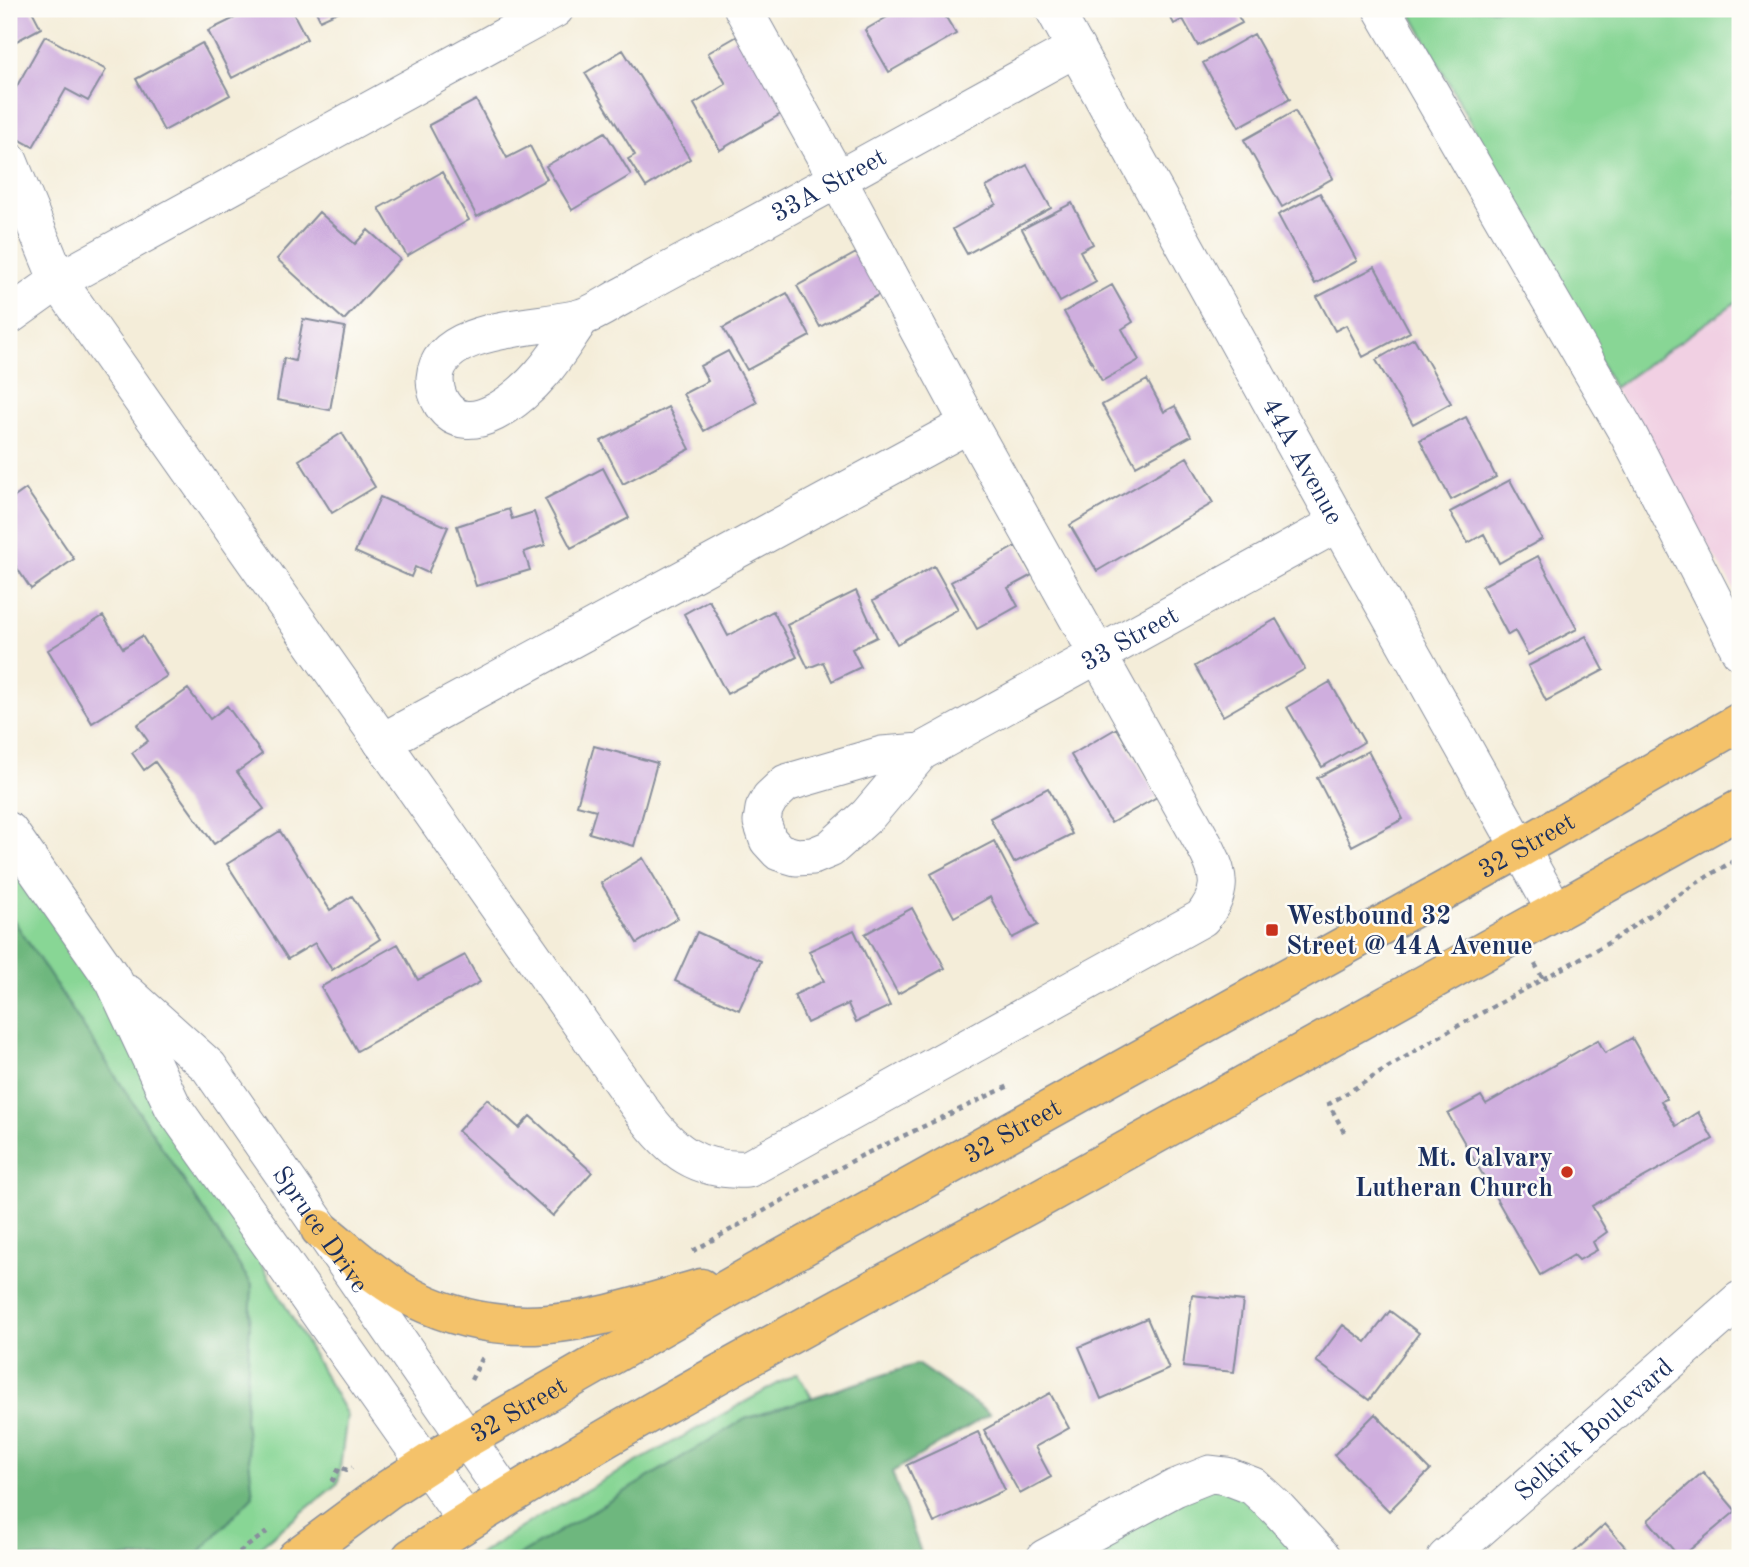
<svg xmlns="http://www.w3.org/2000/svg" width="1749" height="1567" viewBox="0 0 1749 1567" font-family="'Old Standard TT',serif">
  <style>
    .built { fill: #f1d0e3 }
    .green { fill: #88d695; stroke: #52827a; stroke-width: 2 }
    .forest { fill: #6eb77e; stroke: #44736e; stroke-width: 2 }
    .building { fill: #cfaede }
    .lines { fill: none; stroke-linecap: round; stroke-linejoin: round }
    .minor-casing { stroke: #888e9c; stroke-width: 39 }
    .major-casing { stroke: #888e9c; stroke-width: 41 }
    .path { stroke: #888e9c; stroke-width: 4.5; stroke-dasharray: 5 5; stroke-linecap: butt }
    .minor { stroke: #fff; stroke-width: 37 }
    .major { stroke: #f4c26a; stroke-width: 38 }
    .poi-dot { fill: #c8321e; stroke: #fdfcf7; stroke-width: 2.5 }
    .labels { text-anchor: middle; stroke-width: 5; stroke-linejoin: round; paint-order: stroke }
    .street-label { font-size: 26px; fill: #1b2f5e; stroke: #fdfcf7 }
    .poi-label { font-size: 26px; font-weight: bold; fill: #1b2f5e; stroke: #fdfcf7; text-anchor: start }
  </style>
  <rect width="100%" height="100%" fill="#fdfcf7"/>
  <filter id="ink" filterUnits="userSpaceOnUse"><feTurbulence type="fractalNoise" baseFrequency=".0143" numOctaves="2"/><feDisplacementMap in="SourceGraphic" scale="14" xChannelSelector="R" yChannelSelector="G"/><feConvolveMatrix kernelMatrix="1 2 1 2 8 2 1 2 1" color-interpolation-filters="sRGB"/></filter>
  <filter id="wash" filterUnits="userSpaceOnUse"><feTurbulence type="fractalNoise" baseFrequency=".00686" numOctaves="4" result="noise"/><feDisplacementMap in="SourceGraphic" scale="28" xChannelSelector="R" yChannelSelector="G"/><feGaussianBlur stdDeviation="1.57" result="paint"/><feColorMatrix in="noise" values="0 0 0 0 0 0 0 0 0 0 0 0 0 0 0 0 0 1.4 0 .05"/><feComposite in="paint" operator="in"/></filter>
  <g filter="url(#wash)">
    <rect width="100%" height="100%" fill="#f4edd9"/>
    <!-- built -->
    <path class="built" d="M1740,299V599L1614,388Z"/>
    <!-- green -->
    <path class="green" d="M1409,9H1740V299L1614,388Z
      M9,831L173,1107L347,1415L338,1483L246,1558H9Z
      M797,1373L909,1558H474L536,1518Z
      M1210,1474L1323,1558H1045Z"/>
    <!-- forest -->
    <path class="forest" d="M9,913L252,1285L245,1420L253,1496L194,1558H9Z
      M917,1364L990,1414L892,1472L923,1558H515L745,1419Z"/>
    <g id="blocks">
      <!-- building -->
      <path class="building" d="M9,9H31L41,28L9,45Z
        M253,9H291L307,39L232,78L208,31Z
        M315,9H344L320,20Z
        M901,9H941L956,34L889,72L865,30Z
        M1166,9H1234L1242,23L1198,46L1183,19L1174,24Z
        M741,34L786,111L720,150L694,104L726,84L708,53Z
        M1254,34L1290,99L1239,127L1203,63Z
        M45,36L106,70L88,101L66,89L33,147L9,134V100Z
        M202,43L230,95L164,131L136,79Z
        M623,50L690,159L646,187L628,159L635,155L585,73Z
        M476,100L507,158L530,146L547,179L477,217L429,125Z
        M1295,111L1333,178L1282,207L1244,140Z
        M605,132L631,175L572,210L546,166Z
        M1027,165L1051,208L967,254L953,229L996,204L986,187Z
        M442,172L469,220L407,256L379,208Z
        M1320,193L1357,261L1315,284L1278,215Z
        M1072,203L1093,244L1080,251L1096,282L1060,302L1022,229Z
        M319,212L355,244L368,230L400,259L344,320L277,259Z
        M856,253L880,294L820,327L797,286Z
        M1375,267L1410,332L1363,357L1346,325L1335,331L1317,297Z
        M1112,285L1133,322L1122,329L1139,360L1102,381L1064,312Z
        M787,293L810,336L747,370L723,328Z
        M303,319L345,327L330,410L277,400L284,358L295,361Z
        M1414,338L1451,403L1413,424L1376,360Z
        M728,351L757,402L704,431L683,394L708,381L700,366Z
        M1147,380L1164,412L1175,406L1191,436L1136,466L1102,405Z
        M668,407L690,449L623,484L601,441Z
        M1466,417L1496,477L1451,500L1420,440Z
        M342,433L375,487L332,513L299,460Z
        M1187,457L1213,503L1097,571L1070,525Z
        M603,468L629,518L571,548L545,499Z
        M1510,480L1542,539L1499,563L1484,534L1468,543L1450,512Z
        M26,489L74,559L31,589L9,556V501Z
        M380,497L448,527L428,573L415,567L411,577L355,552Z
        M509,509L512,519L534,512L545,545L524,552L530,570L476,586L457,526Z
        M1016,546L1032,575L1008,588L1018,606L977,629L951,582Z
        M1538,556L1577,629L1528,655L1515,631L1508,635L1482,586Z
        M934,566L958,609L897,644L873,601Z
        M856,591L877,637L852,649L861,667L832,681L823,662L808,668L787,625Z
        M709,600L728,636L773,611L797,657L727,694L684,614Z
        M103,616L123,648L142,636L167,676L92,723L48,650Z
        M1276,619L1305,669L1223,716L1195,666Z
        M1586,636L1604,670L1546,701L1528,666Z
        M1330,682L1364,742L1322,767L1287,707Z
        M188,689L210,719L227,706L262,754L237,772L264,809L214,844L155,762L144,770L132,753L148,741L137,725Z
        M1117,728L1157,797L1111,823L1071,755Z
        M594,746L657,763L634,846L589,833L596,810L577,805Z
        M1368,751L1403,819L1352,846L1317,778Z
        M1048,788L1072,834L1014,863L990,818Z
        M280,831L330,910L352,896L380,939L332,970L315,943L288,959L227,864Z
        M994,841L1038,925L1012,938L990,897L954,917L931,874Z
        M643,858L678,918L637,943L601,883Z
        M912,908L945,968L898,994L865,934Z
        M854,930L890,1006L856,1022L848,1004L807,1023L794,995L824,981L809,951Z
        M697,932L761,961L739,1010L675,981Z
        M398,944L418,980L465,955L480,982L357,1051L321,987Z
        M1632,1038L1667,1099L1661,1101L1676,1126L1698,1112L1713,1139L1592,1206L1607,1232L1593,1242L1597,1250L1579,1260L1574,1255L1540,1275L1448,1114L1481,1096L1486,1104L1598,1040L1605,1053Z
        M487,1099L519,1128L530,1116L592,1172L553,1216L458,1131Z
        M1192,1295L1243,1301L1234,1372L1183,1367Z
        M1390,1311L1419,1333L1369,1400L1316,1361L1343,1325L1366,1342Z
        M1147,1318L1169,1369L1101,1399L1079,1347Z
        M1050,1393L1069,1428L1035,1447L1051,1477L1020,1494L984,1430Z
        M1375,1414L1430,1470L1389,1511L1334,1455Z
        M978,1432L1005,1490L934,1523L907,1465Z
        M1703,1472L1736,1511L1680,1558L1648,1520Z
        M1605,1524L1635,1558H1574L1571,1555Z"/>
    </g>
  </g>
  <g filter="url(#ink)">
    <use href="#blocks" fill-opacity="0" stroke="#888e9c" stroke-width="2"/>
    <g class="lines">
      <defs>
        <g id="minor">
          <path id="s1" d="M1054,9L1338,523L1556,912"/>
          <path d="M1382,9L1628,434L1740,651"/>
          <path d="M9,161L58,281L642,1111C671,1151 697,1172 748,1169L1202,918C1222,893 1221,877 1207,850L969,424L838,180L743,9"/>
          <path d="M9,316L58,281L555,9"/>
          <path id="s2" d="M582,317C569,335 557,356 542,373C522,397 468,444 442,404C437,396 435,387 435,378C439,324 544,329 582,317C596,313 611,302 624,295C655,278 686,261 717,245C837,180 956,114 1076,48"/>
          <path d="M382,742L969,424"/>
          <path id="s3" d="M921,752L882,755L786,783L770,798L764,809L762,822L768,840L779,852L796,857L813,856L830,849L868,815L921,752L1338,523"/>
          <path d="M9,831L114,981L173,1107L467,1522"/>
          <path id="s4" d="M128,994L209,1067L507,1497"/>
          <path d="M1045,1558L1175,1488L1210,1474L1227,1476L1253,1486L1277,1508L1323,1558"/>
          <path id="s5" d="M1446,1558L1740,1300"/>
        </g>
        <g id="major">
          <path d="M320,1229C350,1253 381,1282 415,1299C517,1349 600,1317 701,1288"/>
          <path id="s6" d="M296,1558L389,1489L466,1439L757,1272L1521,848L1740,722"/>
          <path d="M411,1558C610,1428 822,1318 1030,1204C1268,1074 1504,941 1740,809"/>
        </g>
      </defs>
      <!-- minor casing -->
      <use href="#minor" class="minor-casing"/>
      <!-- major casing -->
      <use href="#major" class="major-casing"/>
      <!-- path -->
      <path class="path" d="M1535,964L1543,979
        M1344,1132L1329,1104L1438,1037L1610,942L1695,884L1740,857
        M693,1251L861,1156L1011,1085
        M471,1380L483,1357
        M332,1482L340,1467L347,1470L352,1467
        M231,1558L267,1532"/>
      <!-- minor -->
      <use href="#minor" class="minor"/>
      <!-- major -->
      <use href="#major" class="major"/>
    </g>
  </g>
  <!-- markers -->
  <g class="poi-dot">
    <rect x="1265" y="923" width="14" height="14" rx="3.5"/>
    <circle cx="1567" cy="1172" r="7"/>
  </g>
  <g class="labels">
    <!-- street labels -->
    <g class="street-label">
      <text dy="9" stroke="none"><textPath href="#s2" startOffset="667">33A Street</textPath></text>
      <text dy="9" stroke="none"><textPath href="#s1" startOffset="516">44A Avenue</textPath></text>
      <text dy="9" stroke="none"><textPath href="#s3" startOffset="646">33 Street</textPath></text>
      <text dy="9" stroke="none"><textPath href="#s6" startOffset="1423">32 Street</textPath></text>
      <text dy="9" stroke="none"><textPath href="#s6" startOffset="835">32 Street</textPath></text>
      <text dy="9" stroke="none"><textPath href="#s4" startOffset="306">Spruce Drive</textPath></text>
      <text dy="9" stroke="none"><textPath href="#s6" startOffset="268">32 Street</textPath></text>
      <text dy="9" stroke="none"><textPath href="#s5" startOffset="196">Selkirk Boulevard</textPath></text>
    </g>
    <!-- poi labels -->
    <g class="poi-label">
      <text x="1286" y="924">Westbound 32<tspan x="1286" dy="30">Street @ 44A Avenue</tspan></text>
      <text x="1553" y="1166" text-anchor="end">Mt. Calvary<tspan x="1553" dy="30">Lutheran Church</tspan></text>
    </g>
  </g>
  <!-- margin -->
  <rect width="1749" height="1567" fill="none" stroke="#fdfcf7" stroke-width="35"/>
</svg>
